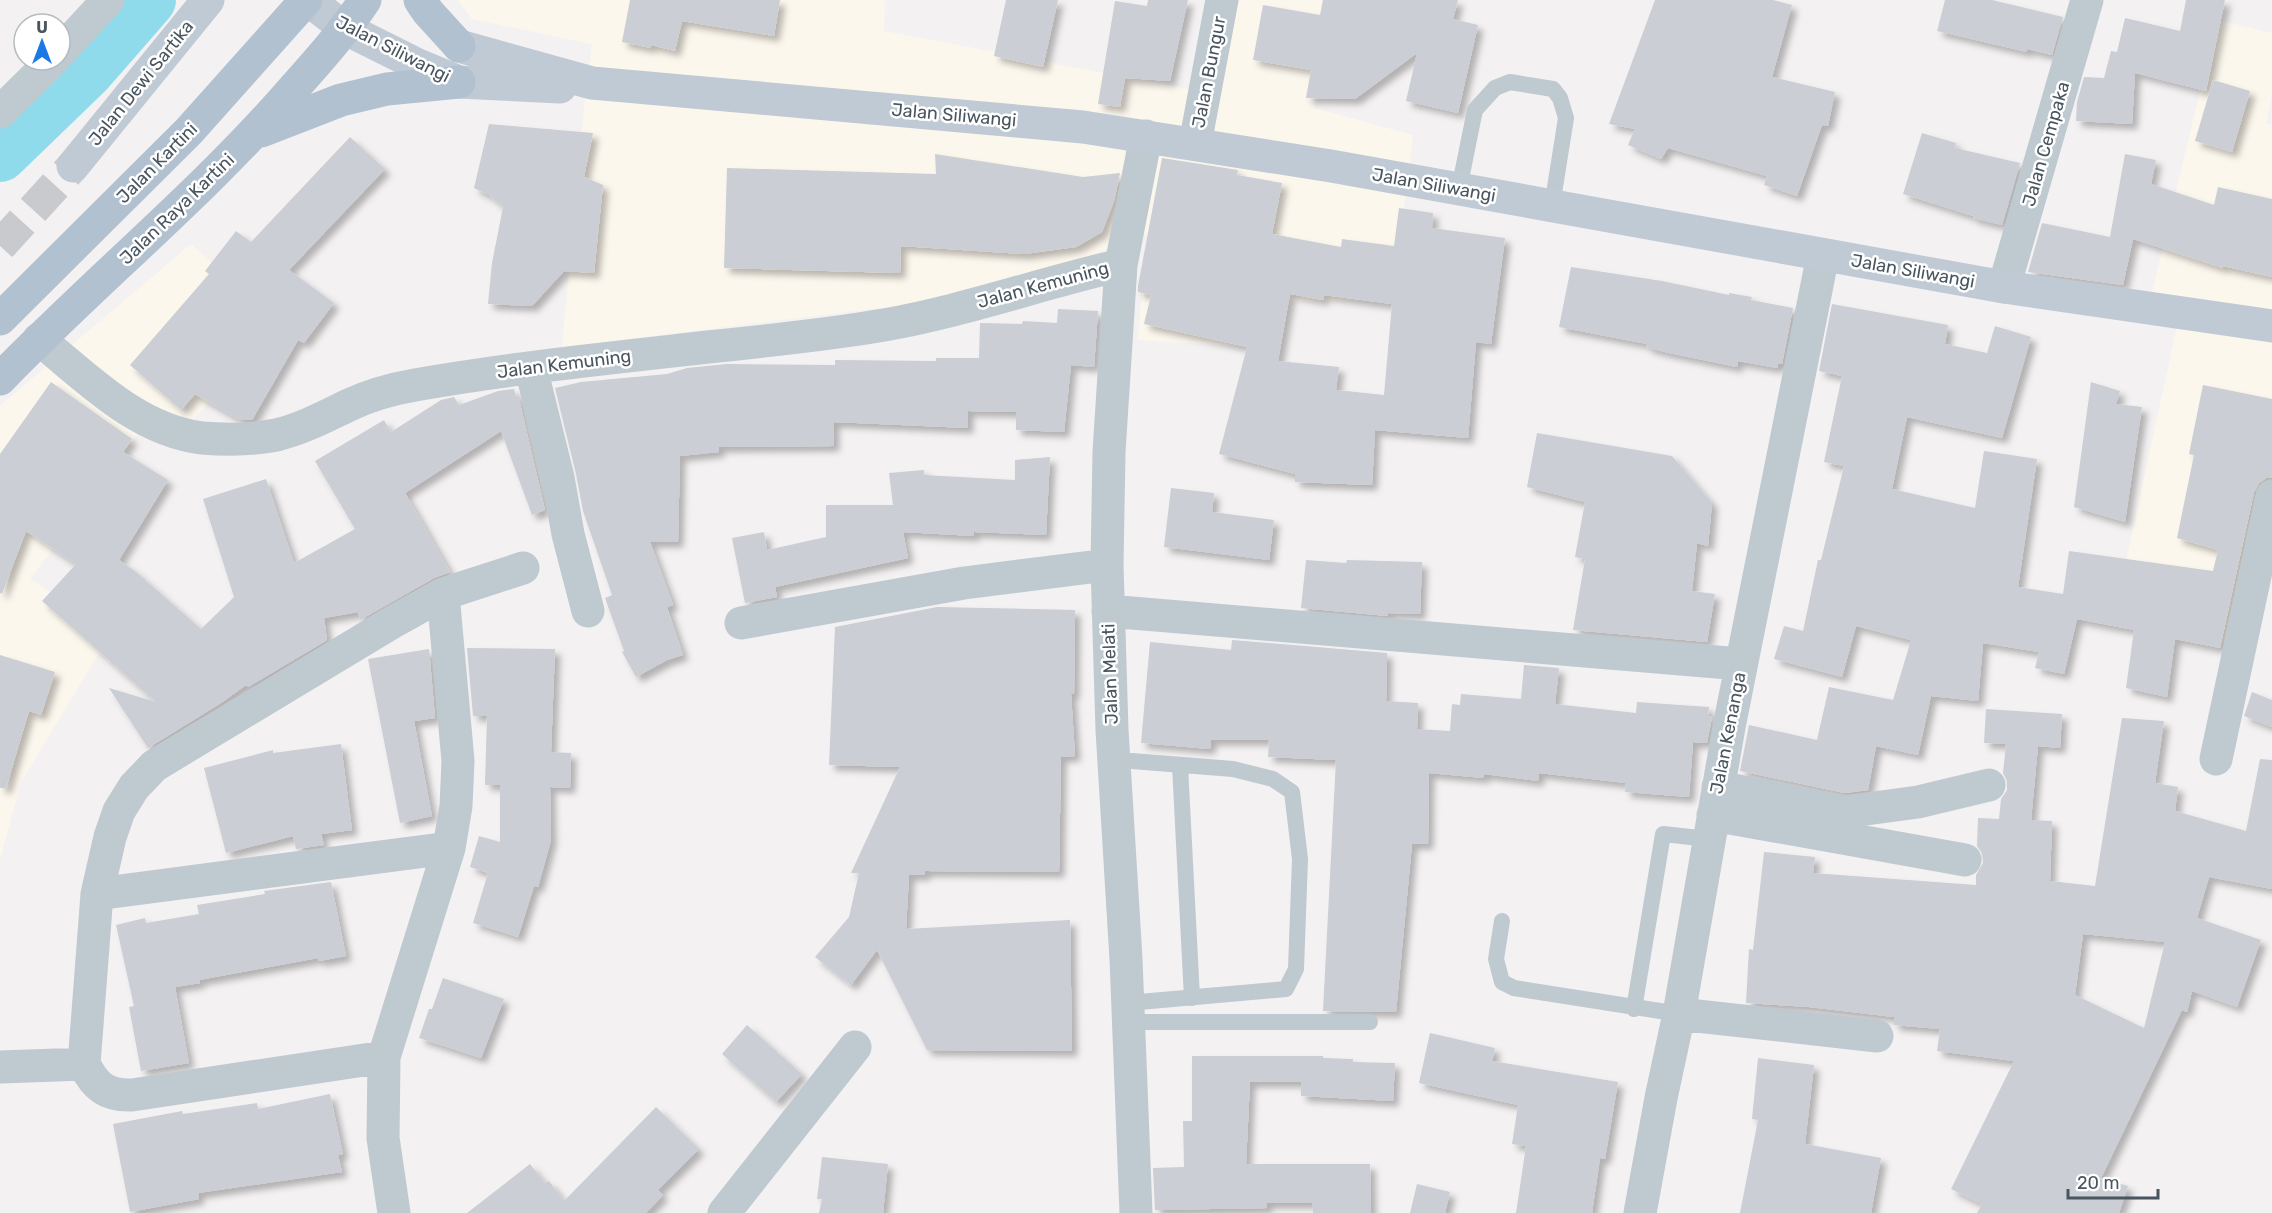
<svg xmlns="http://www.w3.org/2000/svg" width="2272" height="1213" viewBox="0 0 2272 1213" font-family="Rubik,sans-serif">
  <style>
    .commercial { fill: #fcf7ed }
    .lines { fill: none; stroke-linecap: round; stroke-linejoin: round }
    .river { stroke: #8fdbec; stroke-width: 54 }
    .building { fill: #cbced4; fill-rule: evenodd; filter: url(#shadow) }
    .secondary-tunnel { stroke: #c9cacd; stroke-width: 33; stroke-dasharray: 33 16; stroke-linecap: butt }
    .lane { stroke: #bfc9d0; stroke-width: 16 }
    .street { stroke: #bfc9d0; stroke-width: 33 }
    .secondary { stroke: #c0cad5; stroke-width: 33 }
    .primary { stroke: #b2c1cf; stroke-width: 33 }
    .labels { text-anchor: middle; stroke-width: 5; stroke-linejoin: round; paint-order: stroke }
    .street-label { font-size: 18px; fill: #49555f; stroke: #fff }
  </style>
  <defs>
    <filter id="shadow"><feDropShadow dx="5.5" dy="5.5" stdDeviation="3" flood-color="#0004"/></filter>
  </defs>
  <rect width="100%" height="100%" fill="#f4f1f2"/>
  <!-- commercial -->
  <path class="commercial" d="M458,0H885L884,31L1203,92L1221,0H1322L1314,108L1413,135L1393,299L1285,302L1278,348L1138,340L1147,233L993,294L562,347L584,108L592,44L472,19Z
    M2217,20L2272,33V95L2266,123L2272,125V518L2239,645L2115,613L2180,312L2150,301Z
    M191,244L277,323L183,432L149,419L30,579L111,633L21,782L0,860V406Z"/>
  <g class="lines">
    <!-- river -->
    <path class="river" d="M0,155L87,71L149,0"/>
  </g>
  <!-- building -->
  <path class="building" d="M630,0H780L774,36L682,21L675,51L651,45V48L622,42Z
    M1006,0H1058L1043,67L994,56Z
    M1148,0H1188L1170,81L1125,78L1120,107L1098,104L1115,1L1147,6Z
    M1323,0H1458L1453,19L1478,25L1458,113L1406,101L1417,53L1355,99L1306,98L1311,70L1253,60L1263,5L1320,15Z
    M1655,0H1773L1792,5L1772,77L1835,92L1828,126L1822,125L1797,196L1764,185L1767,176L1668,148L1661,159L1628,145L1635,129L1609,124Z
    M1945,0H1992L2063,17L2052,55L2027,49V52L1937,31Z
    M2186,0H2225L2206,91L2135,73L2132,124L2076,121L2077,102L2084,77L2104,78L2111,51L2117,52L2125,18L2180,31Z
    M2213,80L2250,91L2232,152L2195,141Z
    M489,124L593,133L584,177L603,185L594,273L564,271L532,306L488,304L492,263L503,207L489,195L474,188Z
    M1922,133L1956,143L1955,148L2020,163L2002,225L1973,218V216L1903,194Z
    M350,137L385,169L289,270L334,303L304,343L298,340L252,420H240L195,394L181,410L130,365L209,274L205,271L236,231L251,242Z
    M935,154L1083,177L1120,173L1114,201L1102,232L1076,247L1024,254L901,246L900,273L724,268L727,168L936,174Z
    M2125,154L2156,160L2151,184L2214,205L2218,187L2272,199V277L2223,266V268L2133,239L2123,285L2028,272L2042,223L2110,237Z
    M1162,158L1238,170L1237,175L1282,183L1272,234L1341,247L1342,239L1394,246L1399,208L1433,213L1432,228L1505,238L1491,344L1476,342L1468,438L1375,430L1372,485L1295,482V474L1219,454L1247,347L1144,324L1151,295L1138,292V286ZM1290,294L1323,300L1324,295L1392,304L1384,395L1336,390L1339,367L1278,361Z
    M1571,267L1662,281L1729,295V293L1752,297L1751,300L1793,308L1782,364H1778L1777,368L1738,361L1737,367L1669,353L1646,347L1647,344L1559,327Z
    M1832,304L1948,325L1945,344L1987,353L1995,326L2031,337L2002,438L1907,417L1892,489L1975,508L1984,451L2037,459L2018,587L2063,594L2069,551L2213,571L2218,550L2177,538L2194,455L2189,454L2203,385L2272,399V478H2266L2259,483L2254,492L2220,648L2175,639L2167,697L2126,688L2134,630L2077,619L2064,674L2035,668L2039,652L1983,643L1978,701L1931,696L1918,755L1876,746L1868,790L1845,793L1740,771L1749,725L1817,740L1829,687L1893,700L1911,640L1856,626L1842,677L1774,659L1784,626L1803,631L1818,560H1821L1844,466L1824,462L1842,376L1819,371Z
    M1058,309L1098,311L1094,367L1071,365L1064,432L1016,430V412L968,411V428L834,422V446L719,447V452L680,456L678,542H650L673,605L667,607L683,655L667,660L636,677L622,652L624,651L605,598L612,595L583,511L576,474L555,388L581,382L667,374L687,368L727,364L835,365V360L936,361V358H979L980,323L1022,324L1023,321L1057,323Z
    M51,382L132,439L123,452L168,480L119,560L135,571L201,629L234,597L203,499L266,479L294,563L355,529L315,461L384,420L391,432L441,400L454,397L459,405L498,391L514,389L516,396L518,395L545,510L532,515L501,431L405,493L450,572L434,578L360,620L358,612L324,618L327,640L248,687L246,685L221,703L148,748L109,688L156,702L42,601L76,564L26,531L2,594L0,593V454Z
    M2091,382L2120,391L2116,404L2142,407L2125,522L2074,507Z
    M1537,433L1672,456L1712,503L1708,546L1697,543L1692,591L1715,594L1707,642L1573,630L1585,559L1575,557L1585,502L1527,487Z
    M1050,457L1046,535L974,532V536L903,532L908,558L775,587L777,597L745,603L732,538L764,532L767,550L826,537V505H893L889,473L924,470V475L1015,480V460Z
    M1171,488L1214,493L1212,512L1274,520L1269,560L1164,547Z
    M1306,560L1346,563L1347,560L1422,562L1420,614L1388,613V616L1301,608Z
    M937,607L1075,610L1074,694H1071L1075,756L1061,757L1059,872L925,871V875H909L906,929L1070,920L1072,1051L927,1050L877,950L851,985L815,957L849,917L859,873H851L900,767L829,765L835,627Z
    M1232,640L1387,653L1386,701L1418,703L1417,729L1450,731L1452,704L1460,705L1461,694L1521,699L1524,665L1559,668L1555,704L1636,713L1637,702L1709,707L1708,716L1712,717L1707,743L1693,742L1689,797L1625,792L1626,783L1539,773L1538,781L1484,774V778L1429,773L1428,844H1412L1396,1012L1323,1011L1336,760L1268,757L1269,740H1211L1210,749L1141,743L1150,642L1231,650Z
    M467,648L555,649L551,752L571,753L570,788L550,787L551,840L538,887L534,886L518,937L473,923L488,873L470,867L479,836L500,842V785H485L487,716H473Z
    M429,649L435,718L414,721L432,816L400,823L368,659Z
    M0,655L55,672L41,715L29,711L6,788H0Z
    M2252,692L2272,700V727L2244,716Z
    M1986,709L2062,714L2060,748L2038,746L2031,820L2052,821L2050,881L2095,886L2122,718L2164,721L2155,783L2178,787L2175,811L2246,831L2260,759L2272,760V889L2209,877L2197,918L2261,940L2237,1007L2192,991L2187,1012L2182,1010L2101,1178L2128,1186L2119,1213H1977L1982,1204L1951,1189L2014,1061L1937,1051L1940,1029L1894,1025V1017L1809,1007L1746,1003L1749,949L1753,950L1764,852L1815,857L1813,873L1976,885V875L1983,863L1982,853L1977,846L1978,818L1999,819L2001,799L2007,790V781L2003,773L2006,744L1984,743ZM2083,934L2165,942L2144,1028L2075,995Z
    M341,744L352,830L321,834L324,845L296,849L293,836L226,853L204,768L273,750V753Z
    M331,882L346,956L319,961L318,958L199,980L200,983L175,987L189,1063L141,1071L129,1007L134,1006L116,925L145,918L146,923L199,914L197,905L265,894L264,891Z
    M443,978L504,999L481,1058L419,1038L429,1009H432Z
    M747,1025L802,1074L776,1102L722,1054Z
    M1430,1033L1495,1048L1492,1061L1618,1082L1605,1159L1600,1158L1592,1213H1516L1526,1146L1512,1144L1518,1105L1419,1083Z
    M1192,1056H1323V1058L1353,1059V1062L1395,1063L1393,1101L1301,1096V1082H1250L1246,1164H1370L1371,1213H1313L1312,1203H1267V1208L1155,1210L1153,1168L1184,1167L1183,1121H1192Z
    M1758,1058L1814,1065L1805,1144L1881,1158L1871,1213H1740L1758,1120L1752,1119Z
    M330,1094L343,1154L338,1155L342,1172L198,1193L199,1199L130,1212L113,1124L182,1111L183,1114L257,1103L258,1109Z
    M656,1107L699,1149L658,1190L663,1195L646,1213H467L530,1164L545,1183L549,1181L564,1201Z
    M822,1157L888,1164L883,1213H819L822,1199H817Z
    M1417,1184L1450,1192L1445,1213H1410Z"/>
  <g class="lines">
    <!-- secondary-tunnel -->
    <path class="secondary-tunnel" d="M0,246L73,166"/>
    <!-- lane -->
    <path class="lane" d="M1459,189L1475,110L1495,88L1510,82L1553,89L1560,98L1566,118L1552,206
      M1180,766L1192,998
      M1502,921L1496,959L1502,982L1514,988L1679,1014
      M1128,1003L1286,989L1296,969L1300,859L1292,792L1273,779L1233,769L1132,761
      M1634,1009L1663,834L1709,839
      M1129,1022H1370"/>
    <!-- street -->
    <path class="street" d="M60,52L108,0
      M0,112L53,60
      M1195,144L1222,0
      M2004,287L2087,0
      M39,339C88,379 137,430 202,438C227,440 252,440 276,435C302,429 326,416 349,405C370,395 392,389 415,385C512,368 610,358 708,347C767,341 826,335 884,325C964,311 1042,283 1121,265
      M531,368L558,478L568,534L588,611
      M1108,611L1741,664
      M741,623L964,583L1107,565
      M2216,759L2272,496
      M1718,787L1844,812L1918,802L1989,785
      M1713,815L1965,860
      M97,894L449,848
      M1679,1014L1877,1036
      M384,1057L449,848L456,806L458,761L443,594
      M0,1067L84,1064
      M394,1213L383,1138L384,1057L132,1095C106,1096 95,1086 84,1064L97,894L110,837L119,811L134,787L154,766L391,623L443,594L523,568
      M724,1213L855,1047
      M1136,1213L1126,959L1112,730L1107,565L1109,452L1121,265L1146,136
      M1640,1213L1661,1098L1679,1014L1729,727L1823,255"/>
    <!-- secondary -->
    <path class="secondary" d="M308,0L346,29L418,65L459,82L560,87
      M459,46L592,83L1083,127L1331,166L2004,287L2272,326
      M73,166L208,0"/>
    <!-- primary -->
    <path class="primary" d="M420,0L428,12L459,46
      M261,131L341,100L387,89L459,82
      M0,319L189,131L306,0
      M0,379C96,280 203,193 294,88C319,60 344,32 365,0"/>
  </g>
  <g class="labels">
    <!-- street labels -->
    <g class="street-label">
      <text transform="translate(393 49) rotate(27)" y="6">Jalan Siliwangi</text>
      <text transform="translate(1209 72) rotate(-79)" y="6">Jalan Bungur</text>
      <text transform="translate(141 83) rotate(-51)" y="6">Jalan Dewi Sartika</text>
      <text transform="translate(954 115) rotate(5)" y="6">Jalan Siliwangi</text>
      <text transform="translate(2046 144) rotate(-74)" y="6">Jalan Cempaka</text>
      <text transform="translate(157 163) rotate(-45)" y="6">Jalan Kartini</text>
      <text transform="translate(1434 185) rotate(10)" y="6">Jalan Siliwangi</text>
      <text transform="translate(177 209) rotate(-44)" y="6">Jalan Raya Kartini</text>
      <text transform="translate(1913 271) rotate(10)" y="6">Jalan Siliwangi</text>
      <text transform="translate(1043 285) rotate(-15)" y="6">Jalan Kemuning</text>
      <text transform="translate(564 364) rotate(-7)" y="6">Jalan Kemuning</text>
      <text transform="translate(1110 674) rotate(-92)" y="6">Jalan Melati</text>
      <text transform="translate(1728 733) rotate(-79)" y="6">Jalan Kenanga</text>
    </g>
  </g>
  <!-- north arrow -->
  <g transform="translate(42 42)"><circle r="28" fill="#ffffff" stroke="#b6bbbf" stroke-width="1.5"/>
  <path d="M0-4.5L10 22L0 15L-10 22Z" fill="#1b78e4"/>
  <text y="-9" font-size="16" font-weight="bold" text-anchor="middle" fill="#49555f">U</text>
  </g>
  <!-- scale -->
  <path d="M2068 1189v9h90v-9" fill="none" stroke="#49555f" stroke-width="3"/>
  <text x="2077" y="1189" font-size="18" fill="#49555f" stroke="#ffffff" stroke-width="4.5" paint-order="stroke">20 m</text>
</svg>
